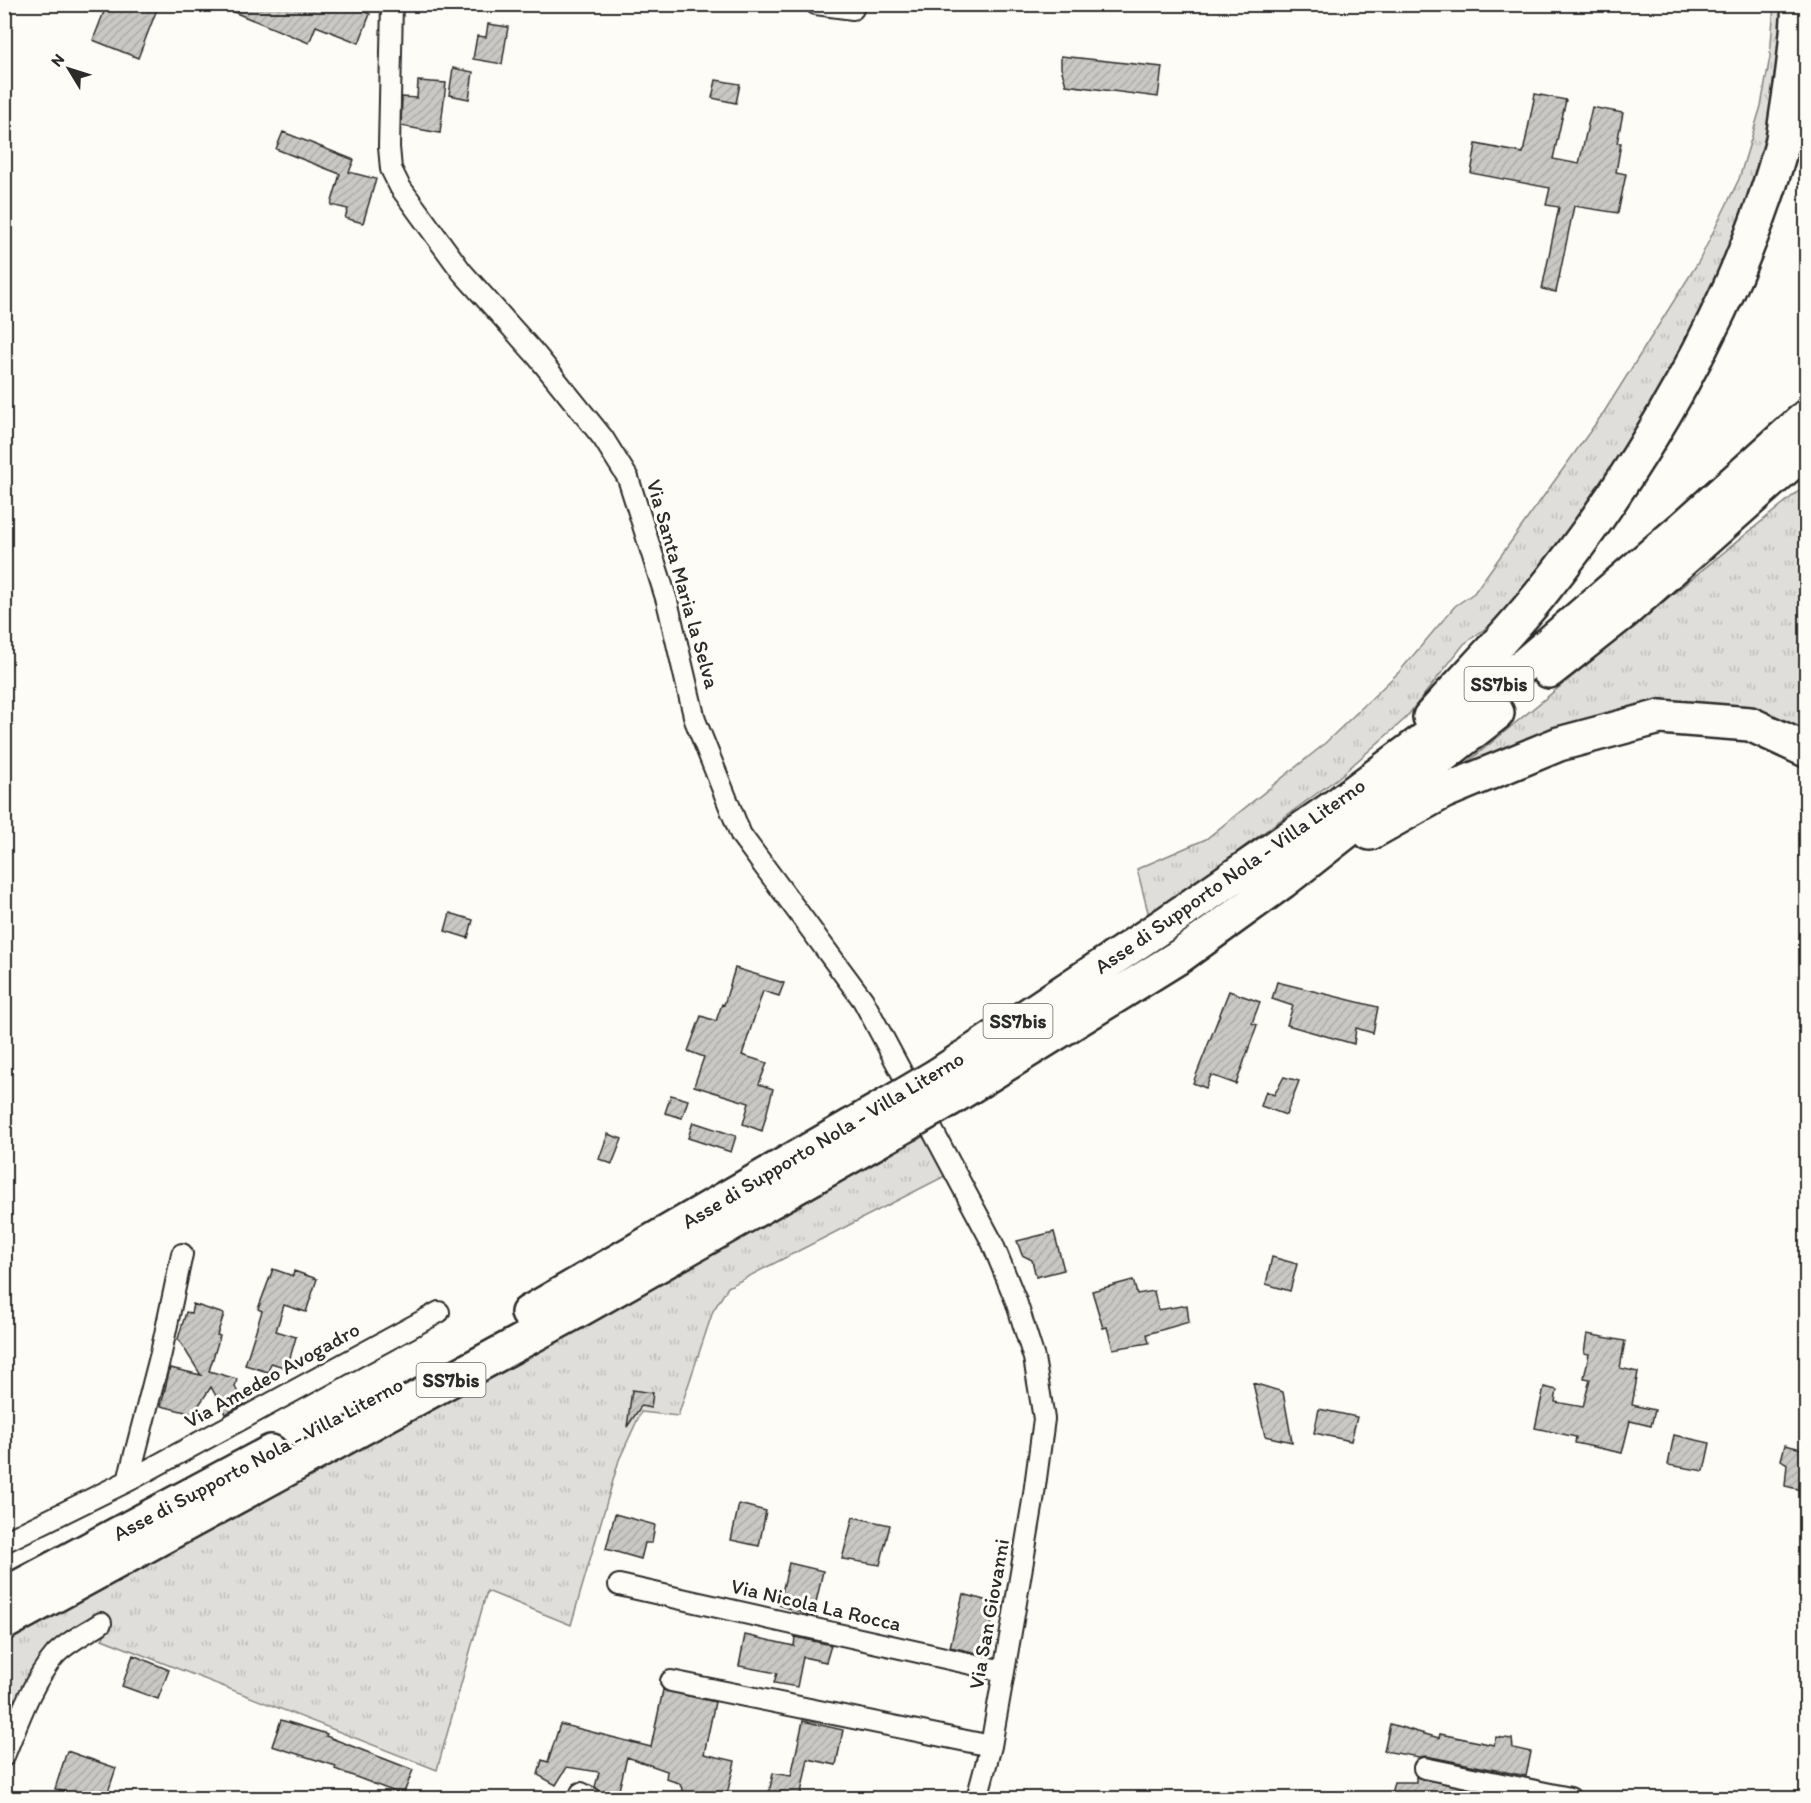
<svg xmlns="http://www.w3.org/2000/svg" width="1811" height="1803" viewBox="0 0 1811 1803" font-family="Itim,sans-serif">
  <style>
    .grass { fill: url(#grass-tufts); stroke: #858482; stroke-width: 1.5 }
    .building { fill: url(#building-hatch); stroke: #2b2b2b; stroke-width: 1.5 }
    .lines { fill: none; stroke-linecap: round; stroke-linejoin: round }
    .minor-casing { stroke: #2b2b2b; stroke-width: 24 }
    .trunk-casing { stroke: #2b2b2b; stroke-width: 38 }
    .minor { stroke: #fdfcf7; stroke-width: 20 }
    .trunk { stroke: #fdfcf7; stroke-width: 33 }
    .trunk-bridge-casing { stroke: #2b2b2b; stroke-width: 38; stroke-linecap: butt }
    .trunk-bridge { stroke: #fdfcf7; stroke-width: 33 }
    .labels { text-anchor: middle; stroke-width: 6; stroke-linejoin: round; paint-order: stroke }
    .shield { fill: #fdfcf7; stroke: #6a6a68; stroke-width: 1.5 }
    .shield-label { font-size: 20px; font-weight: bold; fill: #2b2b2b }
    .street-label { font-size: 21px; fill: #2b2b2b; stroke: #fdfcf7 }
  </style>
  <defs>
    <pattern id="grass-tufts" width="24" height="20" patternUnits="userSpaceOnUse" patternTransform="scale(1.5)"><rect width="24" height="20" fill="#dfdeda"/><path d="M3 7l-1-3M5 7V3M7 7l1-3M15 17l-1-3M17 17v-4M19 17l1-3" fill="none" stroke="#c0bfbb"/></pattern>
    <pattern id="building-hatch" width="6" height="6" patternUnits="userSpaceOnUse" patternTransform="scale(1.5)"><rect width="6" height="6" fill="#c9c8c4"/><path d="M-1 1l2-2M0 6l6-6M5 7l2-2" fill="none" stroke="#adaca9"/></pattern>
  </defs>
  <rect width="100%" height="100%" fill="#fdfcf7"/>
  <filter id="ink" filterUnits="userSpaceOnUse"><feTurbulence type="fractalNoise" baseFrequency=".0167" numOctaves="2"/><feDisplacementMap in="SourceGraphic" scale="12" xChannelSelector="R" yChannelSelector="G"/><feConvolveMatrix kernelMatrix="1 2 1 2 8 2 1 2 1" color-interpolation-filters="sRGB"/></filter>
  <g filter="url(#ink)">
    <!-- grass -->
    <path class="grass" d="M1774,5H1786L1765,153L1700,323L1632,445L1565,544L1504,615L1464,644L1405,719L1338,778L1149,916L1137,869L1206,839L1322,746L1399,672L1455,606L1474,593L1604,412L1699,261L1739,179L1761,106L1770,57Z
      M1806,485V734L1743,711L1447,779Z
      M928,1134L949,1174L728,1287L713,1311L678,1416L641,1412L619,1460L571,1625L487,1591L437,1770L102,1639L109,1627L107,1615L67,1631L43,1658L15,1716L5,1721V1638L174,1549Z"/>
    <!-- building -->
    <path class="building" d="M107,4H159L138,58L93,40Z
      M214,4H347L370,14L359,43L316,26L309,43Z
      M488,24L508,27L502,64L473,59L477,36L486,37Z
      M1061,56L1162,67L1158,97L1066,85L1061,68Z
      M453,68L473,72L469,99L449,95Z
      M716,80L740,84L736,103L712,98Z
      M418,81L446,83L440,133L401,126L402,97L417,98Z
      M1535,94L1566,100L1553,159L1579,164L1592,107L1623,113L1617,143H1621L1616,172L1626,174L1618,213L1574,206L1556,292L1542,289L1559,207L1546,205L1550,188L1471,173L1476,144L1523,153Z
      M283,132L354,160L349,172L376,179L363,223L345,218L348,209L331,205L340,174L276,149Z
      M450,913L473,920L468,938L445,931Z
      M735,968L784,983L779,996L763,991L742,1055L767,1063L759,1084L773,1089L762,1131L743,1124L749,1103L694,1086L704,1057L688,1051L701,1016L716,1021L722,1004L724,1005Z
      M1277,982L1378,1007L1373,1033L1356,1028L1354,1044L1287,1025L1293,1006L1272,999Z
      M1229,991L1260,1002L1252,1023L1257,1025L1236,1084L1211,1075L1206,1088L1193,1083Z
      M1284,1077L1299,1081L1286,1115L1261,1106L1266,1091L1274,1095Z
      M671,1095L688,1100L682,1118L665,1113Z
      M693,1122L736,1136L731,1152L688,1138Z
      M608,1134L622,1139L612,1164L599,1159Z
      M1054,1232L1064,1270L1036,1277L1032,1260L1022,1255L1017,1241Z
      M1272,1257L1297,1264L1290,1291L1266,1284Z
      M273,1269L293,1276L294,1271L317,1279L306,1312L284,1305L276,1331L296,1337L287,1368L271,1363L268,1372L245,1365L262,1311L258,1309Z
      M1133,1280L1137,1294L1154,1291L1158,1310L1187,1305L1189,1322L1147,1334L1149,1343L1113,1349L1107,1327L1103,1328L1092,1291Z
      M193,1304L224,1314L217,1335L220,1336L209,1371L237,1379L235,1387L244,1404L226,1414L211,1387L193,1414L161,1406L170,1368L201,1375L178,1339L186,1312L191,1313Z
      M1587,1334L1625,1341L1620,1368L1638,1372L1632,1405L1655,1410L1651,1426L1630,1421L1622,1453L1575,1443L1576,1437L1535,1428L1544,1387L1557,1390L1555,1402L1583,1407L1590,1379L1584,1378L1589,1354L1584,1353Z
      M1253,1383L1283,1392L1292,1442L1265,1436Z
      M632,1390L653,1393L651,1408L641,1406L627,1427Z
      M1319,1409L1357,1417L1351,1441L1314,1433Z
      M1674,1435L1710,1443L1704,1471L1668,1465Z
      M1785,1445L1806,1450V1491L1785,1486L1787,1464L1781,1460Z
      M739,1504L766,1511L759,1546L731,1540Z
      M615,1514L655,1525L652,1543H645L641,1559L606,1549Z
      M853,1517L890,1525L880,1565L842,1559Z
      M789,1563L823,1571L813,1616L779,1605Z
      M963,1594L995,1603L986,1655L950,1647Z
      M745,1635L794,1646L795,1637L831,1645L826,1662L803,1657L797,1687L774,1683L777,1673L739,1666Z
      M133,1655L169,1670L158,1699L122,1686Z
      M663,1690L715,1702L704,1754L735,1761L726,1798H687L679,1783L666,1779L667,1771L627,1757L617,1798H612L602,1794L595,1787L599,1772L567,1767L556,1785L538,1775L542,1760L548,1762L560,1724L651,1747Z
      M281,1720L327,1734L326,1736L413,1770L403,1795L335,1769L336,1766L272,1746Z
      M803,1721L843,1730L836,1765L808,1759L800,1798H768L773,1773L791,1776Z
      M1390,1724L1439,1738L1440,1734L1494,1745L1496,1737L1512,1739L1513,1748L1531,1752L1526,1776L1426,1756L1419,1757L1384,1751Z
      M67,1751L116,1768L106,1798H82L55,1789Z
      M1416,1777L1501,1796V1798H1390L1394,1782H1416Z"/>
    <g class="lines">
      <defs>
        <path id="minor" d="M392,4L389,147L391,169L400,187L462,272L537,356L603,438L628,478L667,601L695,720L741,835L863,1000L992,1242L1016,1301L1034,1358L1044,1419L1033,1501L1013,1620L991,1746L977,1798
          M816,4L853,9
          M128,1481L161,1353L182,1254
          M4,1542L128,1481L439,1312
          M619,1585L1003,1671
          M671,1681L991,1746
          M4,1756C18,1722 31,1683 55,1655C67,1642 86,1633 101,1623
          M1424,1768L1570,1798
          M581,1793L591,1798"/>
        <path id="trunk" d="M1549,671L1624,612L1806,450
          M1430,717C1466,677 1505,638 1539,596C1642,468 1736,307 1781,148C1784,137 1785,124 1787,112C1793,76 1797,41 1799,4
          M1370,833L1443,792L1559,744L1660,717L1750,724L1806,750
          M938,1075L1168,922L1341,802L1524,665L1684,527L1806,417
          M950,1099L1180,956L1282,882L1497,713
          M528,1313L882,1108
          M4,1595L271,1452
          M4,1623L579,1310L895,1131"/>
      </defs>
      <!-- minor casing -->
      <use href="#minor" class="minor-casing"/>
      <!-- trunk casing -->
      <use href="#trunk" class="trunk-casing"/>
      <!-- minor -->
      <use href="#minor" class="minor"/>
      <!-- trunk -->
      <use href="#trunk" class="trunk"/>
      <defs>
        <path id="trunk-bridge" d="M882,1108L938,1075
          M895,1131L950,1099"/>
      </defs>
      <!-- trunk-bridge casing -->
      <use href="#trunk-bridge" class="trunk-bridge-casing"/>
      <!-- trunk-bridge -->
      <use href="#trunk-bridge" class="trunk-bridge"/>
    </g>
  </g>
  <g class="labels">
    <!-- shield labels -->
    <g class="shield">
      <rect x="1464.5" y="667" width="69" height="34" rx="4.5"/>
      <rect x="983.5" y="1004" width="69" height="34" rx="4.5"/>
      <rect x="416.5" y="1363" width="69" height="34" rx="4.5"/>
    </g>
    <g class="shield-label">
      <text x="1499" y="691">SS7bis</text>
      <text x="1018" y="1028">SS7bis</text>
      <text x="451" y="1387">SS7bis</text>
    </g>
    <!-- street labels -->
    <g class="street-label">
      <text transform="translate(683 584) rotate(74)" y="7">Via Santa Maria la Selva</text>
      <text transform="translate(1230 876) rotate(-35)" y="7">Asse di Supporto Nola - Villa Literno</text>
      <text transform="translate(823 1140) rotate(-31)" y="7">Asse di Supporto Nola - Villa Literno</text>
      <text transform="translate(272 1375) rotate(-29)" y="7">Via Amedeo Avogadro</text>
      <text transform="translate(258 1459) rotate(-28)" y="7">Asse di Supporto Nola - Villa Literno</text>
      <text transform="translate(816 1605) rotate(13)" y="7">Via Nicola La Rocca</text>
      <text transform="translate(989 1614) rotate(-80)" y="7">Via San Giovanni</text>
    </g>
  </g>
  <!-- margin -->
  <rect width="1811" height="1803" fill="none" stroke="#fdfcf7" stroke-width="24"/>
  <rect x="12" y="12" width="1787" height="1779" fill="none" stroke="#2b2b2b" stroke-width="2" filter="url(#ink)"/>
  <!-- north arrow -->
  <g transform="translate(69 69) rotate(308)" stroke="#fdfcf7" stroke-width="4.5" paint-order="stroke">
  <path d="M0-4.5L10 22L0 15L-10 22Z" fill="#2b2b2b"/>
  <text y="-9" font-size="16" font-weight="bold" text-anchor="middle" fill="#2b2b2b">N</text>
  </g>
</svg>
